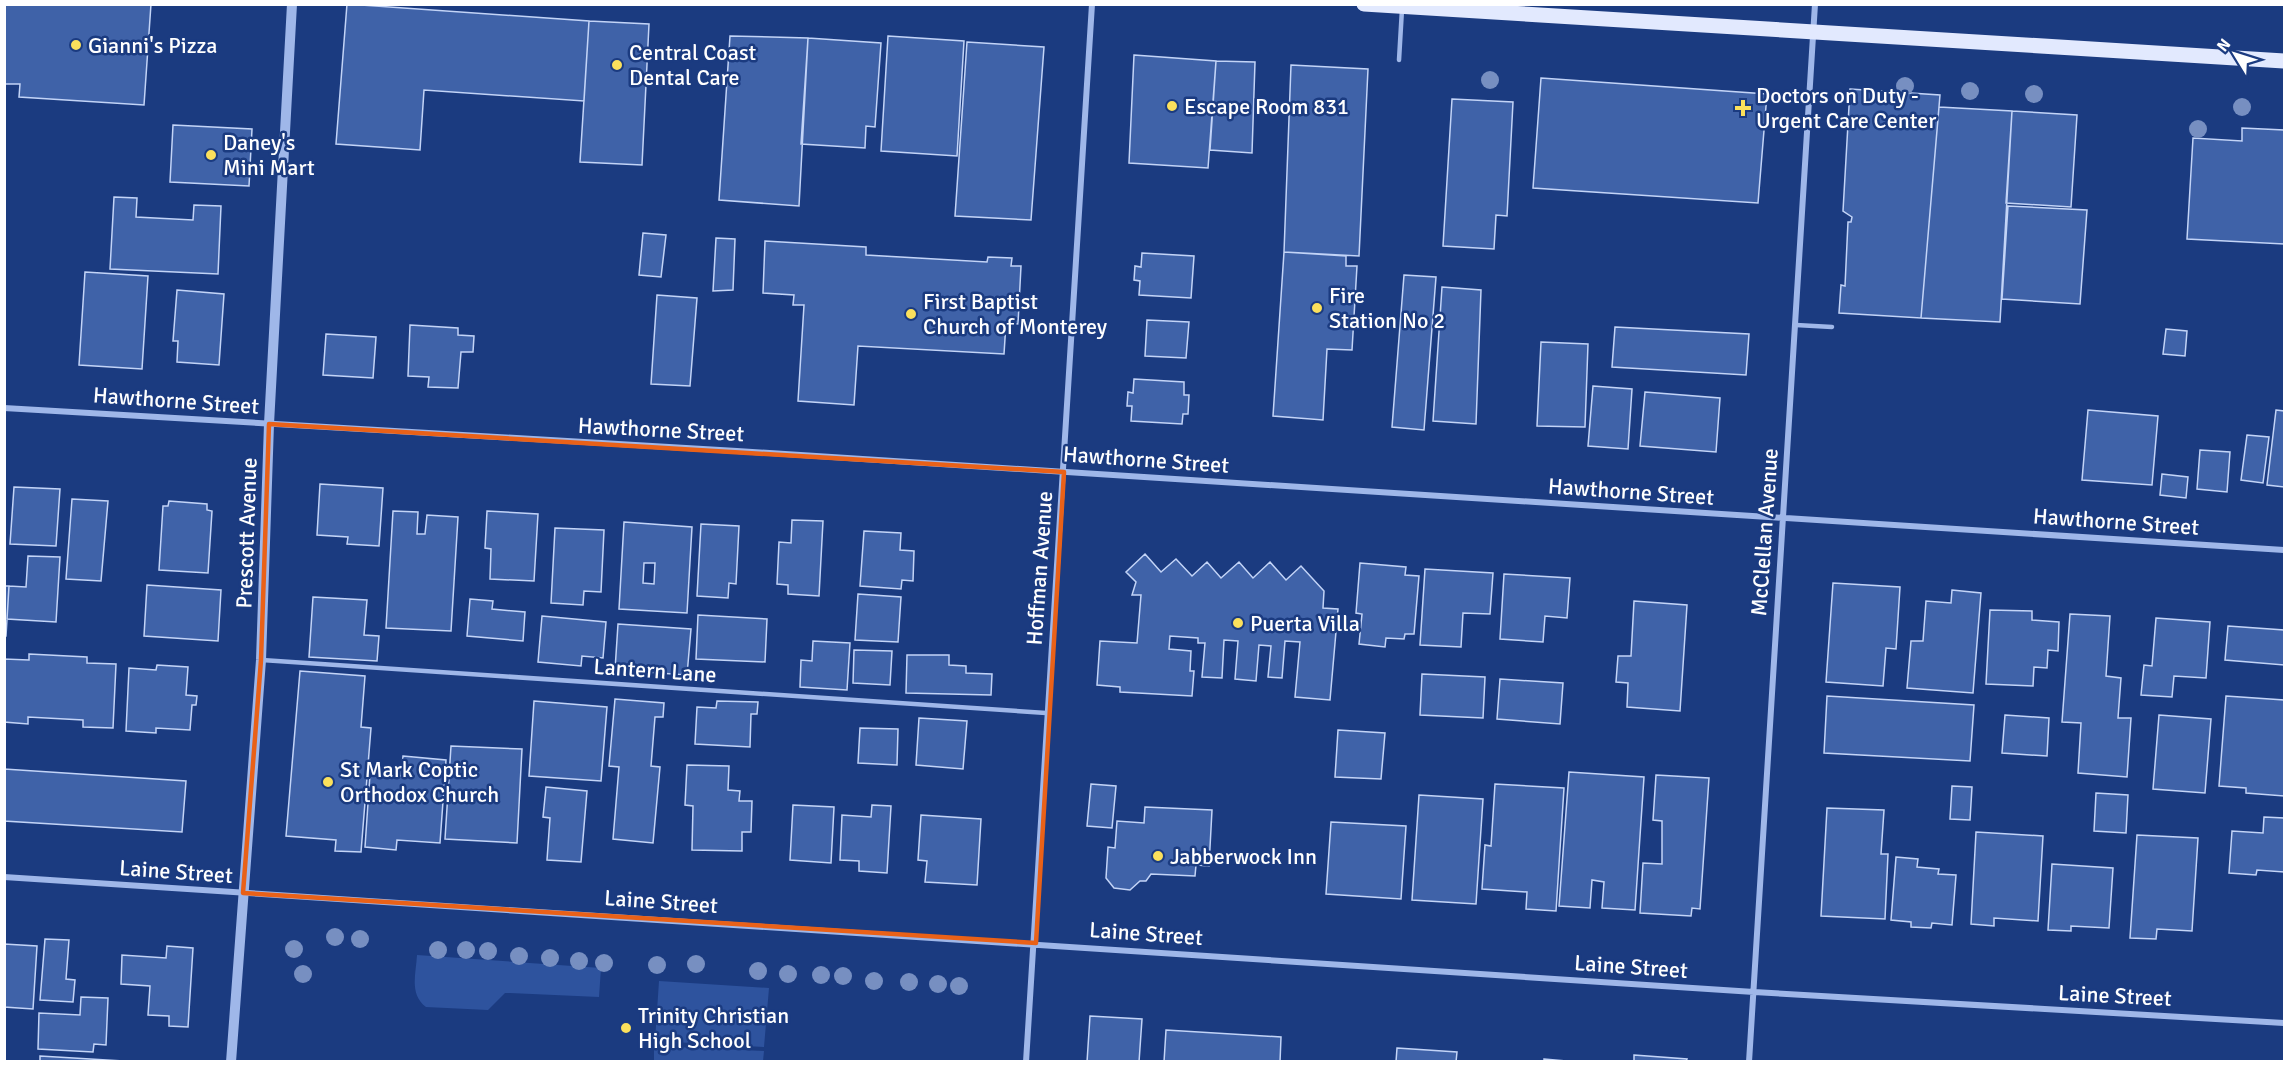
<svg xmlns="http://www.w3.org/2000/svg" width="2289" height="1066" viewBox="0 0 2289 1066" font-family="Signika,sans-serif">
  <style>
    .green { fill: #2e539e }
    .building { fill: #3f62a8; stroke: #c3d4f7; stroke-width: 1.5; fill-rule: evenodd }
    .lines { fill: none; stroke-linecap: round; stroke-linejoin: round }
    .service { stroke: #9fb7e9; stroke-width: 4.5 }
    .minor { stroke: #9fb7e9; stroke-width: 6 }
    .tertiary { stroke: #9fb7e9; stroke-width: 10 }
    .primary { stroke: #e2e9fe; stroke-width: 15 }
    .tree { fill: #778fc1 }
    .marked { fill: none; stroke: #e96118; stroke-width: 4.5; stroke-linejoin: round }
    .poi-dot { fill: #fbe05c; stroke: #1b3b80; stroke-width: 2 }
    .labels { text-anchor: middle; stroke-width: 5; stroke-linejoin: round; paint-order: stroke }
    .poi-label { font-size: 22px; fill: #fff; stroke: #1b3b80; text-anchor: start }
    .street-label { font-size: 22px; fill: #fff; stroke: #1b3b80 }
  </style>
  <rect width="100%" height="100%" fill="#1b3b80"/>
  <!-- green -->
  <path class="green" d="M417,955L601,968L599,997L510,993H505L488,1010L426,1007C409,994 416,974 417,955Z
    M659,981L769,988L764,1047L655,1041Z
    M654,1046L764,1051L763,1061H654Z"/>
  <!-- building -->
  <path class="building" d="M5,4H151L144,105L19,97L20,84H4Z
    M347,4L589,21L584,101L424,90L420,150L336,144Z
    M589,21L649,24L642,165L580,162Z
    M730,36L808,38L799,206L719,200Z
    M888,36L964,41L957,156L881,151Z
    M808,38L881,43L875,127L866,126L865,148L801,144Z
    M967,42L1044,47L1031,220L955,216Z
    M1134,55L1216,61L1208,168L1129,163Z
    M1216,61L1255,62L1252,153L1210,150Z
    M1291,65L1368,69L1359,256L1284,252Z
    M1541,78L1767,94L1758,203L1533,188Z
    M1850,89L1940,95L1921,318L1839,313L1841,285L1845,286L1848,222H1851L1852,217L1843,211Z
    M1452,99L1513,102L1507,216L1496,215L1494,249L1443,246Z
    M1939,107L2012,111L2000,322L1921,318Z
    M2012,111L2077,115L2071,207L2006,203Z
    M173,125L252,129L249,186L170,182Z
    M2242,128L2284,130V244L2187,239L2193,138L2242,141Z
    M114,197L137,198L136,217L193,220L194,205L221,206L218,274L110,269Z
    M2008,206L2087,210L2080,304L2002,299Z
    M643,233L666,235L661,277L639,275Z
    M716,238L735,239L733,290L713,291Z
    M765,241L866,247V255L987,262L988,257L1012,258L1011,266H1021L1018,324L1006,323L1004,354L858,346L854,405L798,401L804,305H793L794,295L763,293Z
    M1284,252L1346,256V266H1357L1352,350L1327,349L1323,420L1273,416Z
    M1142,253L1194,256L1191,298L1139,295L1140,281L1134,280L1135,266L1141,267Z
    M85,272L148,276L142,369L79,365Z
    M1404,275L1436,277L1424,430L1392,427Z
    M1442,287L1481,290L1476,424L1433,421Z
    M177,290L224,294L219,365L177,362L178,341H173Z
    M657,295L697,298L690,386L651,384Z
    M1147,320L1189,322L1186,358L1145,356Z
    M410,325L458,328V335L474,336L473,352H461L458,388L428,387L429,377L408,376Z
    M1615,327L1749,334L1746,375L1612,367Z
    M2166,329L2187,331L2185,356L2163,354Z
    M326,334L376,337L373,378L323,375Z
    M1541,342L1588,344L1585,427L1537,426Z
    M1134,379L1184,382V395H1189L1188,414H1183L1182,424L1131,421L1132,406H1127L1128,392L1133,393Z
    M1593,386L1632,389L1628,449L1588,446Z
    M1645,392L1720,398L1716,452L1640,446Z
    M2088,410L2158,416L2152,485L2082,480Z
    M2276,410L2284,411V487L2267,485Z
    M2247,435L2269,437L2263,483L2241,480Z
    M2200,450L2230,452L2227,492L2197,489Z
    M2162,474L2188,477L2186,498L2160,495Z
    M320,484L383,488L379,546L347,544L348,537L317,535Z
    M14,487L60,489L56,546L10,544Z
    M72,499L108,501L101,581L66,579Z
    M169,501L207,504V510L212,511L208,573L159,570L163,506H168Z
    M393,511L418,512L417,534H425L427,515L458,517L451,631L386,628Z
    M487,511L538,514L534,581L490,579L491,549L485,548Z
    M792,520L823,521L819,596L788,594V585L777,584L779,542L791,543Z
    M624,522L692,527L687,613L619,609ZM644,563H655L654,584L643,583Z
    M701,524L739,526L736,584L729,583L728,598L697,596Z
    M555,528L604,530L601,592L584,591L583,605L551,603Z
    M864,531L901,533L900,550L914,551L913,581L902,580L901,589L860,586Z
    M1145,554L1161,572L1176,559L1192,576L1207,562L1221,578L1239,562L1253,578L1270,562L1286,580L1301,566L1324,591L1323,608L1338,609L1330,700L1295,697L1300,642L1285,641L1282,678L1268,677L1271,646L1259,645L1256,681L1235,679L1238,641L1224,640L1222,678L1202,677L1205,643H1198V638L1170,636L1169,649L1191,651L1190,671H1194L1192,696L1120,692V687L1097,685L1100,641L1137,643L1141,595H1132L1136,582L1126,572Z
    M28,556L60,557L56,622L7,619L9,586L26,587Z
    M1360,563L1406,567L1405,575L1419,576L1414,634H1405L1404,639L1386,638L1385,647L1359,644L1362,614L1356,613Z
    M1425,569L1493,573L1490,614L1463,613L1461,647L1420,645Z
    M1504,574L1570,578L1567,618L1545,616L1543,642L1500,639Z
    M1833,583L1900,587L1896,649L1886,648L1883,686L1826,682Z
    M147,585L221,590L218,641L144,636Z
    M4,586H9L6,636H4Z
    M1952,590L1981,593L1973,693L1907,688L1911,641H1923L1926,601L1951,603Z
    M858,594L901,597L898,642L855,640Z
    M313,597L367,600L364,635L379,636L377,661L309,657Z
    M470,599L493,601L492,609L525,612L523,641L467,636Z
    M1634,601L1687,605L1680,711L1627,707L1628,683L1616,682L1618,656H1631Z
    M1990,610L2032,611V620L2059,622L2058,651L2048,650L2047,668L2034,667L2033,686L1986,684Z
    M2070,614L2110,616L2106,676L2121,678L2118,718H2131L2127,777L2078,773L2081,723L2062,722Z
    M698,615L767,619L765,662L696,659Z
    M542,616L606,622L603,658L582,656L581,666L538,662Z
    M2156,618L2210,622L2206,678L2174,676L2172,697L2141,695L2144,665L2152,666Z
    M618,624L691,629L687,675L615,670Z
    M2228,626L2284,630V665L2225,660Z
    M813,641L850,643L847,690L800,687L801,660L812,661Z
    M854,650L892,651L890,685L853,683Z
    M29,654L87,657V663L116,664L113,728L83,727V720L28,717V724L4,722V659L29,660Z
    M907,655H949V665L966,666V673L992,674L991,695L906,693Z
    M157,665L188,667L186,695L197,696L196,705H192L190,730L156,728V733L126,731L129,668L156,670Z
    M300,671L365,676L361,727L371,728L361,852L335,851L336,840L286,836Z
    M1422,674L1485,677L1483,718L1420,715Z
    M1500,679L1563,683L1560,724L1497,719Z
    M1827,696L1974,705L1970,761L1824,753Z
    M2226,696L2284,700V796L2246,793V788L2219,786Z
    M615,699L664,703L663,717H655L651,766L660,767L653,843L613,839L619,767L609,766Z
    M534,701L607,707L601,781L529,776Z
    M717,701L758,702L757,714H751L750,747L695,744L697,707L716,708Z
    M2005,715L2049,718L2047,756L2002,753Z
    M2159,715L2211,719L2205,793L2153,789Z
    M919,718L967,721L963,769L916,765Z
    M860,728L898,729L897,765L858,763Z
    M1338,730L1385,733L1381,779L1335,777Z
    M451,746L522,749L517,843L445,839Z
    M403,756L446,760L440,843L397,840L396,850L365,847L370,774L401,776Z
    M687,765L729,766L728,790L740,791L739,801H752L751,832H742V851L692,850L693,806L685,805Z
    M4,769L186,781L182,832L4,821Z
    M1569,772L1644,777L1635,910L1602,908L1604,882L1592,880L1590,908L1559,906Z
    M1656,775L1709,778L1700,909L1692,908L1691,916L1640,913L1643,863L1662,864V821L1653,820Z
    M1091,784L1116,786L1112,828L1087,826Z
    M1495,784L1564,788L1556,911L1526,909L1527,892L1482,889L1485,845L1491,846Z
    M1952,786L1972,787L1970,820L1950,819Z
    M546,787L587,791L581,862L547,860L550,818L543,817Z
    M2096,793L2128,795L2126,833L2094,831Z
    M1419,795L1483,799L1476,904L1412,900Z
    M793,805L834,807L831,863L790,860Z
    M872,805L891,806L887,873L859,871V861L840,860L842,815L871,817Z
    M1145,807L1212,810L1209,866L1196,865L1195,876L1151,874L1146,881H1140L1130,890L1114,888L1106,878L1108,847L1115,848L1117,821L1144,823Z
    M1827,808L1884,810L1881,854H1888L1885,919L1821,916Z
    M921,815L981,819L977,885L925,882L927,861L918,860Z
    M2264,817L2284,818V872L2257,870L2256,875L2229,873L2232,831L2263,833Z
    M1331,822L1406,826L1401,899L1326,894Z
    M1976,832L2043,836L2038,921L1994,918V926L1971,924Z
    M2137,835L2198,838L2192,931L2157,929L2156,939L2130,938Z
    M1896,857L1918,859L1917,867L1939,869L1938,874L1956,875L1952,925L1932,923L1931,928L1911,927V922L1891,920Z
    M2052,864L2113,868L2109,928L2071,926V931L2048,930Z
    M45,939L69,940L66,979L75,980L73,1002L40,1000Z
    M4,944L37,946L33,1009L4,1007Z
    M167,946L193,948L188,1027L169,1026V1016L148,1015L150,986L121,984L122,955L166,958Z
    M81,997L108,998L106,1045L94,1044L93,1052L38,1049L39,1013L80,1015Z
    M1090,1016L1142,1019L1139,1062H1087Z
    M1166,1030L1281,1037L1280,1062H1164Z
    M1397,1048L1457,1052L1456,1062H1396Z
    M1634,1055L1687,1059L1686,1062H1634Z
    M40,1056L123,1061V1062H40Z
    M1544,1059L1578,1062H1544Z"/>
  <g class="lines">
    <!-- service -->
    <path class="service" d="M1399,60L1402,9
      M1796,325L1832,327
      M262,660L1046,713"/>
    <!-- minor -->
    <path class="minor" d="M4,408L737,451L2284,550
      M4,877L1754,992L2284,1023
      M1026,1062L1092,4
      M1749,1062L1815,4"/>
    <!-- tertiary -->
    <path class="tertiary" d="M231,1062L261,660L269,424L292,4"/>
    <!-- primary -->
    <path class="primary" d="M1364,4L2284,61"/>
  </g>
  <!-- trees -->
  <g class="tree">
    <circle cx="1490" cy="80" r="9"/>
    <circle cx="1905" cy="86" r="9"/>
    <circle cx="1970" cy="91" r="9"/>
    <circle cx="2034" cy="94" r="9"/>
    <circle cx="2242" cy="107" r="9"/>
    <circle cx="2198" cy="129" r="9"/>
    <circle cx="335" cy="937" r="9"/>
    <circle cx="360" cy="939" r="9"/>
    <circle cx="294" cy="949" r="9"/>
    <circle cx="438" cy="950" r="9"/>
    <circle cx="466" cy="950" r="9"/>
    <circle cx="488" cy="951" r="9"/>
    <circle cx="519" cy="956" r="9"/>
    <circle cx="550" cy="958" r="9"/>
    <circle cx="579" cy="961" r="9"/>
    <circle cx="604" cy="963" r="9"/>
    <circle cx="696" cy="964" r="9"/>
    <circle cx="657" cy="965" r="9"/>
    <circle cx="758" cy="971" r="9"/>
    <circle cx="303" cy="974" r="9"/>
    <circle cx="788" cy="974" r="9"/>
    <circle cx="821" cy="975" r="9"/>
    <circle cx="843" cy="976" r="9"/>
    <circle cx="874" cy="981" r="9"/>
    <circle cx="909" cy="982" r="9"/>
    <circle cx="938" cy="984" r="9"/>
    <circle cx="959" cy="986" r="9"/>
  </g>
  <!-- marked area -->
  <path class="marked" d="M269,424L1064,472L1036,943L243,893L261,660Z"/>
  <!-- markers -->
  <g class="poi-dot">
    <circle cx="76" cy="45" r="6"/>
    <circle cx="617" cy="65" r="6"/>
    <circle cx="1172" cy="106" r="6"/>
    <path d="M1740 99h6v6h6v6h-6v6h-6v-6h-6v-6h6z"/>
    <circle cx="211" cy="155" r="6"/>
    <circle cx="1317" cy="308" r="6"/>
    <circle cx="911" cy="314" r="6"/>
    <circle cx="1238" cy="623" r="6"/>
    <circle cx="328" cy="782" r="6"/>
    <circle cx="1158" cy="856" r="6"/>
    <circle cx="626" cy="1028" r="6"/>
  </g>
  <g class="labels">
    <!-- poi labels -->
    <g class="poi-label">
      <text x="88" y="53">Gianni's Pizza</text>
      <text x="629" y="60">Central Coast<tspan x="629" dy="25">Dental Care</tspan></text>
      <text x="1756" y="103">Doctors on Duty -<tspan x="1756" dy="25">Urgent Care Center</tspan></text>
      <text x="1184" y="114">Escape Room 831</text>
      <text x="223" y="150">Daney's<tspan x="223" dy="25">Mini Mart</tspan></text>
      <text x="1329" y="303">Fire<tspan x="1329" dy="25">Station No 2</tspan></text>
      <text x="923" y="309">First Baptist<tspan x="923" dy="25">Church of Monterey</tspan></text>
      <text x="1250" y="631">Puerta Villa</text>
      <text x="340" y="777">St Mark Coptic<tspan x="340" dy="25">Orthodox Church</tspan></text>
      <text x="1170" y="864">Jabberwock Inn</text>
      <text x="638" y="1023">Trinity Christian<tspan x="638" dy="25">High School</tspan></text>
    </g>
    <!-- street labels -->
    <g class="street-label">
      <text transform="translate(176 400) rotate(4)" y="8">Hawthorne Street</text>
      <text transform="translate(661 429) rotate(3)" y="8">Hawthorne Street</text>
      <text transform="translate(1146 459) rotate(4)" y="8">Hawthorne Street</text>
      <text transform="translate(1631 491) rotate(4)" y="8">Hawthorne Street</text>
      <text transform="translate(2116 521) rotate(4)" y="8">Hawthorne Street</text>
      <text transform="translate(1764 532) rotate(-86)" y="8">McClellan Avenue</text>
      <text transform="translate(246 533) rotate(-88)" y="8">Prescott Avenue</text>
      <text transform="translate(1039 568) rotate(-86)" y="8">Hoffman Avenue</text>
      <text transform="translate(655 670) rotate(4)" y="8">Lantern Lane</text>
      <text transform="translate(176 871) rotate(4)" y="8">Laine Street</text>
      <text transform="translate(661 901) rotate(4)" y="8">Laine Street</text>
      <text transform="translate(1146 933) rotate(4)" y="8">Laine Street</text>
      <text transform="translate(1631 966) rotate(4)" y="8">Laine Street</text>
      <text transform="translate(2115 995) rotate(3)" y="8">Laine Street</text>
    </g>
  </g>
  <!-- border -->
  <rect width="2289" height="1066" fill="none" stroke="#ffffff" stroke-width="12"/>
  <!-- north arrow -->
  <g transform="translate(2235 54) rotate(308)" stroke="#1b3b80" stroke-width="4.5" paint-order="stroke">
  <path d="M0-4.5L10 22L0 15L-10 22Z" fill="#ffffff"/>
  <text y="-9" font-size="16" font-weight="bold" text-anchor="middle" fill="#ffffff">N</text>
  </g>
</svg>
